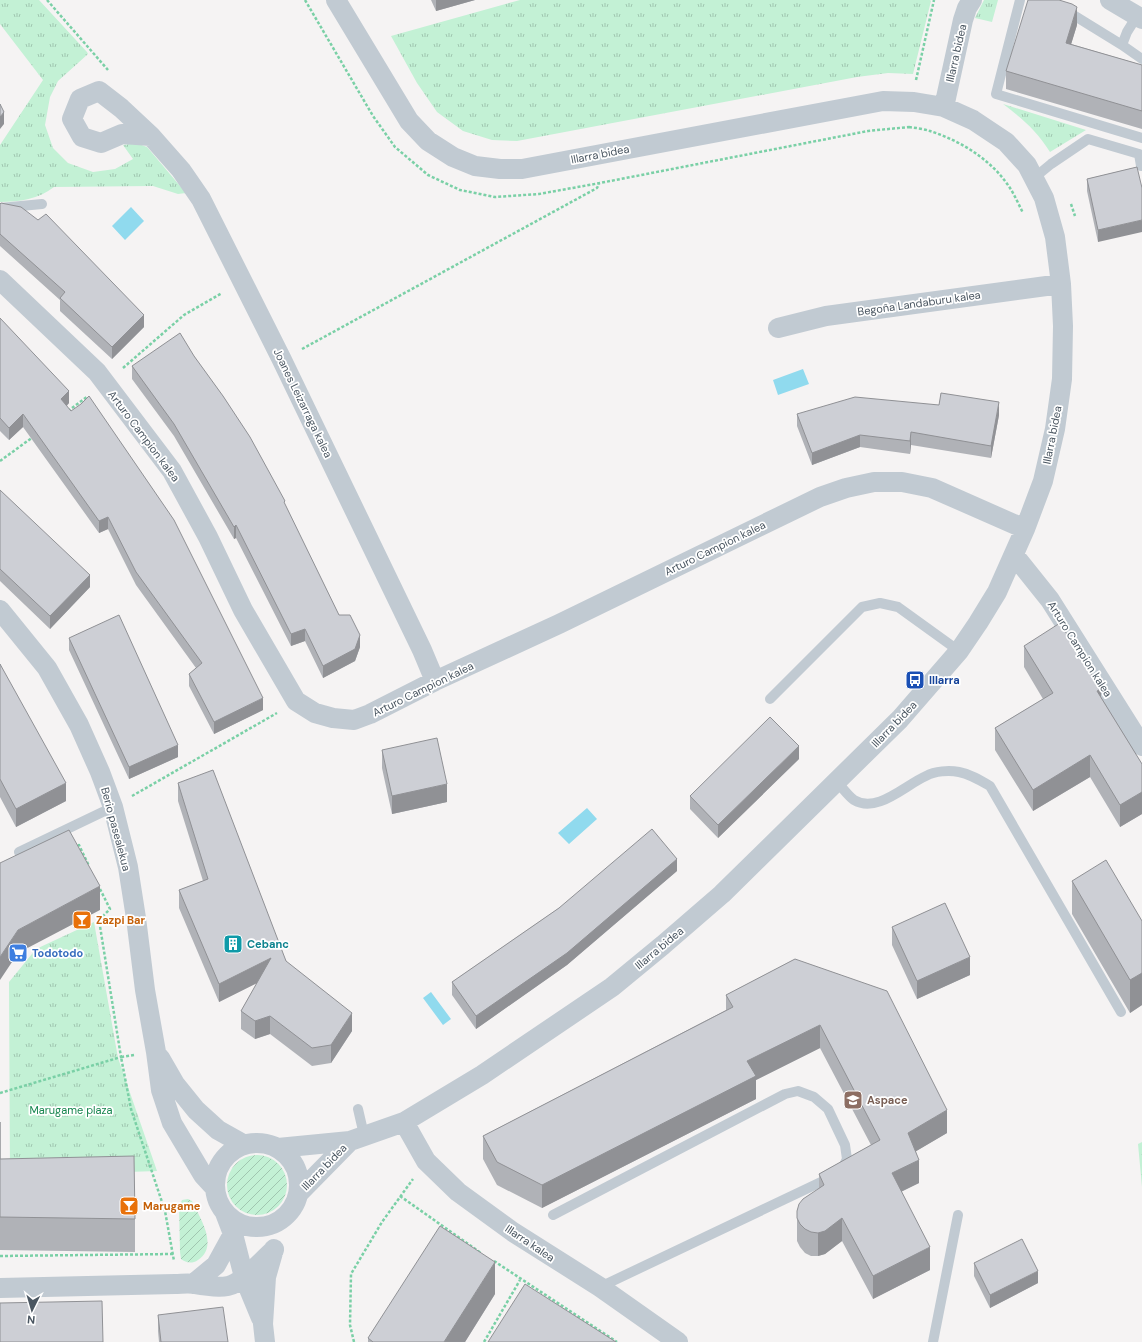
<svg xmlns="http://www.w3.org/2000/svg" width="1142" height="1342" viewBox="0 0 1142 1342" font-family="'DM Sans',sans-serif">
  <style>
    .grass { fill: url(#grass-tufts) }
    .garden { fill: url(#garden-furrows) }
    .water { fill: #90daee }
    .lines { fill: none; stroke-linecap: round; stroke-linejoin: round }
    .path { stroke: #7ad0a6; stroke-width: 2.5; stroke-dasharray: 3 2; stroke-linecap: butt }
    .service { stroke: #c1cad2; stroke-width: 10 }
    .minor { stroke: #c1cad2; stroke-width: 20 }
    .wall { fill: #b0b2b7 }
    .shaded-wall { fill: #909195 }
    .building { fill: #cdcfd5; stroke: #909195 }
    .labels { text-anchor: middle; stroke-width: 3.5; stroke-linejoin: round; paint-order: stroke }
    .street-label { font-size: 11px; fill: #4a5661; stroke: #fff }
    .transit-label { font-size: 11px; font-weight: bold; fill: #164399; stroke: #fff; text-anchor: start }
    .food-label { font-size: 11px; font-weight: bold; fill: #c56008; stroke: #fff; text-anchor: start }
    .culture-label { font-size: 11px; font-weight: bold; fill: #0d838f; stroke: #fff; text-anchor: start }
    .shop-label { font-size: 11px; font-weight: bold; fill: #366cbe; stroke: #fff; text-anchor: start }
    .education-label { font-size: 11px; font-weight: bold; fill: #785e54; stroke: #fff; text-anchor: start }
    .park-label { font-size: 11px; fill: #17864f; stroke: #fff }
  </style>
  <defs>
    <pattern id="grass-tufts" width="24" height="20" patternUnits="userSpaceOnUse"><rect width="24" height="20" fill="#c3f1d5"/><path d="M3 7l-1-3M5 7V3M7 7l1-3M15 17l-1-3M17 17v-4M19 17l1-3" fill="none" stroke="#a0c6b0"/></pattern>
    <pattern id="garden-furrows" width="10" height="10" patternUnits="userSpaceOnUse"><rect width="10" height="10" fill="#c3f1d5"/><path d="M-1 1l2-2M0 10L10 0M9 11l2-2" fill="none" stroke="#a0c6b0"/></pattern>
  </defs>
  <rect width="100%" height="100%" fill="#f5f3f3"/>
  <!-- grass -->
  <path class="grass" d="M0,0H39L87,52L88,54L58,81L50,97L45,125L53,148L68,163L93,172L115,169L133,159L123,145L136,143L147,147L186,193L178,194L153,186L54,187C39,199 19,202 0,202V145L43,80L0,24Z
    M520,0H930L931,1L913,74L888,73L857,77L517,141L492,140L463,131L437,112L417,83L391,36Z
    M984,0H998L992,22L975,18Z
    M1003,104L1086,130L1050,152C1036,130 1024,120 1003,104Z
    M94,922L118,1058L157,1171L10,1176L9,982L36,949Z
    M1142,1142V1187L1138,1144Z"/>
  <!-- garden -->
  <path class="garden" d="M227 1185a30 30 0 1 1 60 0a30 30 0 1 1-60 0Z
    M188,1199L192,1201C200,1218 219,1246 198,1260C192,1264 186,1263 181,1259L180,1252L179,1206L182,1200Z"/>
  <!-- water -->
  <path class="water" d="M131,207L144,221L125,240L112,226Z
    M803,369L809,384L778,395L773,380Z
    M587,808L597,819L569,844L558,833Z
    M431,992L451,1019L443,1025L423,998Z"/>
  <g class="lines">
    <!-- path -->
    <path class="path" d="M47,0L108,70
      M305,0L373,116L395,147L428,175L460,190L495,197L539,194L600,183L868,131L909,127V124
      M916,80L934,0
      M909,127C916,128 924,129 930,131C961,141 992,160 1010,188C1015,196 1019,205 1023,213
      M1071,204L1075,216
      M302,349L597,188L599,184
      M123,368L184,315L222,293
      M68,411L88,396
      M0,461L33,437
      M132,796L277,713
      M78,846L79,845L89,866
      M134,1055L121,1057L131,1109L165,1211L174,1261
      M0,1093L121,1057L99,920L110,909L100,889
      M400,1196L481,1253
      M0,1256L173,1254
      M494,1261L617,1342
      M354,1342L350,1325L351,1274L382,1222L413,1179
      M484,1342L520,1280"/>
    <!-- service -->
    <path class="service" d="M1020,0L996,94L1142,138
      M1049,0L1122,45L1142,59
      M1122,45L1127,32L1137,16
      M1034,178L1051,164L1088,139L1139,154L1141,166
      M0,208L42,204
      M770,699L862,607L880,603L898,607L959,651
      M837,782C842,787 848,796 854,800C877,814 905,785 926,776C935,771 949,770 959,772C970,774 980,780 990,786L1121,1012
      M19,852L113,807
      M358,1109L364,1135
      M553,1215L785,1094L798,1091L814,1097L828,1109L845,1145L847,1159L840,1173L600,1287
      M933,1342L958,1215"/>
    <!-- minor -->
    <path class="minor" d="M1110,0L1142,19
      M944,107L963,20L967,8L972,0
      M151,136L122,134L101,143L82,137L72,119L80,99L99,91L121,108L151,136L181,170L201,199L281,358L422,650L435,681
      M0,280L97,372L172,471L208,537L243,610L296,701L315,713L333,718L354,720L370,714L435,681L559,624L820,497L846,488L874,482H902L932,488L1025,529
      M778,328L826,316L1061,284
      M1014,555L1050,600L1142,746
      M0,610L47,668L79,725L100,772L113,807L128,867L136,918L145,990L156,1052L161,1090L172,1123L203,1175L214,1187
      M160,1058L175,1084L196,1110L218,1130L243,1144
      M404,1122L426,1161L458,1192L513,1232L600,1287L678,1342
      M215 1185a42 42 0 1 1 84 0a42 42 0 1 1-84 0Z
      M278,1148L350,1141L404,1122L482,1075L612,987L663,945L722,894L900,719L959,651L978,623L997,592L1025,529L1043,481L1055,429L1062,379L1063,326L1061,284L1055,237L1044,198L1027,165L1006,142L973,120L944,107L914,102L883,101L522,169H500L475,166L453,157L428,141L409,121L336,0
      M298,1194L350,1141
      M225,1213L233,1234L244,1277L261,1318
      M193,1284L216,1265L233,1234
      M0,1288L175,1284C181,1284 188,1283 194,1284C205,1286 217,1288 228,1286C243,1283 262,1260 274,1250
      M265,1342L263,1324L266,1277L274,1249"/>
  </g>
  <!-- wall -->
  <path class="wall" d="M431,0H475L436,11Z
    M1077,25L1071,44L1142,65V129L1006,89V71Z
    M1137,167L1098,242L1087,191V179Z
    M0,204L144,327L112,359L60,311V300L0,246Z
    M0,318L69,403L67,406L263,710L214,734L189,686V674L196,668L136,585L108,529L99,533L23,427L9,440L0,431Z
    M194,356L285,505L339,615L360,647L355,661L323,678L305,641L291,646L236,538L234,539L174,436L132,379V366Z
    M797,414L999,415L991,458L911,445L910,454L860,447L812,465L797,426Z
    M0,490L90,587L50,629L0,581Z
    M69,638L178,757L129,779L69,650Z
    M1024,646L1101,697L1142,764V814L1120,827L1090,777L1033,811L995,750V728L1043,699L1024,667Z
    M0,664L66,801L16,827L0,797Z
    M382,750L447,802L392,814L382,768Z
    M799,759L718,838L690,809V796Z
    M178,783L286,961L352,1031L331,1063L312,1066L270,1034L255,1039L241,1029V1011L257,983L219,1002L179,908V890L203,881L178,801Z
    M677,871L567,965L476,1029L452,995V982L559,908Z
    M1072,881L1142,921V1005L1130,1013L1072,914Z
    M892,927L970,975L917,999L892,945Z
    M795,959L947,1133L916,1151L919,1183L901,1192L930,1270L873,1299L842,1241L825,1254L818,1256H811L805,1253L800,1247L797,1241V1211L819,1189V1174L871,1145L820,1048L756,1080V1099L542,1208L497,1185L483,1159V1136L726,1010V995Z
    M0,1122V1159L135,1219V1252L0,1250Z
    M974,1263L1038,1283L990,1308L974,1276Z
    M495,1294L465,1342H368V1338Z
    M158,1315L228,1342H159L158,1331Z"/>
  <!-- shaded-wall -->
  <path class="shaded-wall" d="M436,0H475L436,11Z
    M1077,7V25L1066,61V43Z
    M4,112V124L0,129V117Z
    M1142,220V232L1098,242V230Z
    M144,315V327L112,359V347Z
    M69,391V403L61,411V399Z
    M999,402V415L991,458V446Z
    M23,414V427L9,440V428Z
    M911,432V445L910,454V441Z
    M860,435V447L812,465V453Z
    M108,517V529L99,533V521Z
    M236,525V538L234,539V527Z
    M90,575V587L50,629V616Z
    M305,629V641L291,646V634Z
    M360,635V647L355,661L323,678V666Z
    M1101,689V711L1097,691Z
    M263,698V710L214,734V722Z
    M178,745V757L129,779V767Z
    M799,746V759L718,838V825Z
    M1090,755V777L1033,811V790Z
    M66,783V801L16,827V809Z
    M447,784V802L392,814V796Z
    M1142,792V814L1120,827V805Z
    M677,859V871L567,965L476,1029V1016Z
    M100,886V910L18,953L0,980V957L18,930Z
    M970,957V975L917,999V981Z
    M271,958V976L219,1002V984Z
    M1142,973V1005L1130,1013V980Z
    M352,1013V1031L331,1063V1045Z
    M270,1016V1034L255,1039V1021Z
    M820,1025V1048L756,1080V1099L542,1208V1185L747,1061Z
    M947,1110V1133L908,1156V1133Z
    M919,1160V1183L892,1196V1173Z
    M842,1218V1241L825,1254L818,1256V1233Z
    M930,1247V1270L873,1299V1276Z
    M495,1262V1294L465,1342H444Z
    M1038,1271V1283L990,1308V1295Z"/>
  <!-- building -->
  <path class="building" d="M1028,0H1059L1072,4L1077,7L1066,43L1142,65V111L1006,71Z
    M0,104L4,112L0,117Z
    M1137,167L1142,188V220L1098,230L1087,179Z
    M1,203L21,207L38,220L46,214L144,315L112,347L60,298L65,292L0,234V204Z
    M0,318L69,391L61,399L71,411L81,404L89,396L174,520L263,698L214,722L189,674L202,663L136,572L108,517L99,521L23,414L9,428L0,418Z
    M180,333L194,356L223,396L250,437L285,501L284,502L339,615H350L360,635L355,649L323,666L305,629L291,634L236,525L234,527L174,424L132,366Z
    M941,393L999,402L991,446L911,432L910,441L860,435L812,453L797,414L855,397L939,405Z
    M0,490L90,575L50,616L0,569Z
    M119,615L178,745L129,767L69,638Z
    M1060,623L1101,689L1097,691L1142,764V792L1120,805L1090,755L1033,790L995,728L1053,693L1024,646Z
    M0,664L66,783L16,809L0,779Z
    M770,717L799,746L718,825L690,796Z
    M437,738L447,784L392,796L382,750Z
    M213,770L286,961L352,1013L331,1045L312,1048L270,1016L255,1021L241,1011L271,958L219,984L179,890L208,879L178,783Z
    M652,829L677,859L567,953L476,1016L452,982L559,908Z
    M69,830L100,886L18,930L0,957V863Z
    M1106,860L1142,921V973L1130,980L1072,881Z
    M945,903L970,957L917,981L892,927Z
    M795,959L887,991L947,1110L908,1133L919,1160L892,1173L930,1247L873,1276L842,1218L825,1231L818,1233L811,1232L805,1229L800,1224L797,1218V1211L799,1204L803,1199L824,1185L819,1174L880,1140L820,1025L747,1061L756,1076L542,1185L497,1162L483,1136L733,1007L726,995Z
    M0,1122V1159L134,1156L135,1219L0,1217Z
    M440,1226L495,1262L444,1342H373L368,1338Z
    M1022,1239L1038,1271L990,1295L974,1263Z
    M525,1284L616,1342H488Z
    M102,1301L103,1342H0V1303Z
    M223,1307L228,1342H161L158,1315Z"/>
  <!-- icons -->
  <defs>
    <symbol id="bus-square" viewBox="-11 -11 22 22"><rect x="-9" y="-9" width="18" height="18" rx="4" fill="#1a4fb4" stroke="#fff"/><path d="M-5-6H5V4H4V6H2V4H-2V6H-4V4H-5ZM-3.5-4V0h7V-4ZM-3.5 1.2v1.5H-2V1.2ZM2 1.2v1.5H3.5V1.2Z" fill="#fff"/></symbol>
    <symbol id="bar-square" viewBox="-11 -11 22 22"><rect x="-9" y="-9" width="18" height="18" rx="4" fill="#e8710a" stroke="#fff"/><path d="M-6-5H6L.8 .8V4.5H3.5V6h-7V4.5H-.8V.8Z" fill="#fff"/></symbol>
    <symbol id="building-square" viewBox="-11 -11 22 22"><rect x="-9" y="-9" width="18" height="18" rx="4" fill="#0f9aa8" stroke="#fff"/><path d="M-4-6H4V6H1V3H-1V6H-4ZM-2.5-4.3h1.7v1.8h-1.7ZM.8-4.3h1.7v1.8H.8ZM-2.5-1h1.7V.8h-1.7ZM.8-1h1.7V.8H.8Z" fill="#fff"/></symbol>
    <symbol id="supermarket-square" viewBox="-11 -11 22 22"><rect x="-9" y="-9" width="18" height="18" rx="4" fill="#3f7fe0" stroke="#fff"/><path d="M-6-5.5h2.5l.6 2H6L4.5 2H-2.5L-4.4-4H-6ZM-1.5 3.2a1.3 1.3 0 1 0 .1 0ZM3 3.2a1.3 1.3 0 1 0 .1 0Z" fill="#fff"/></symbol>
    <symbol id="university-square" viewBox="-11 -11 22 22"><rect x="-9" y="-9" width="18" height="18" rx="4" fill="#8d6e63" stroke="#fff"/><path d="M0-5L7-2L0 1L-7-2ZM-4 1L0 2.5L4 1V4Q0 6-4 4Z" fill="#fff"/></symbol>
  </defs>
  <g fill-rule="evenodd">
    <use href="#bus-square" x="904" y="669" width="22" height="22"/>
    <use href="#bar-square" x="71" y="909" width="22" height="22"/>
    <use href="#building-square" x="222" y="933" width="22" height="22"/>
    <use href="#supermarket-square" x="7" y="942" width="22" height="22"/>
    <use href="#university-square" x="842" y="1089" width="22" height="22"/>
    <use href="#bar-square" x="118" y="1195" width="22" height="22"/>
  </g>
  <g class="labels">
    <!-- street labels -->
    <g class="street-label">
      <text transform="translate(956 53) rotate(-77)" y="4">Illarra bidea</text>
      <text transform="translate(600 154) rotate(-11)" y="4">Illarra bidea</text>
      <text transform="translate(919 303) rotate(-8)" y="4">Begoña Landaburu kalea</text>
      <text transform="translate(303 403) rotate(64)" y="4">Joanes Leizarraga kalea</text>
      <text transform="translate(1052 435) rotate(-79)" y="4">Illarra bidea</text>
      <text transform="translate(144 436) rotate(53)" y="4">Arturo Campion kalea</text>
      <text transform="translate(715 548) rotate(-26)" y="4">Arturo Campion kalea</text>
      <text transform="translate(1080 649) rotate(58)" y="4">Arturo Campion kalea</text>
      <text transform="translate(423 689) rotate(-26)" y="4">Arturo Campion kalea</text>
      <text transform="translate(894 724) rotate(-46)" y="4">Illarra bidea</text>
      <text transform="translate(116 829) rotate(75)" y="4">Berio pasealekua</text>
      <text transform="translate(659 948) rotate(-40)" y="4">Illarra bidea</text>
      <text transform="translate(324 1167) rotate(-46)" y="4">Illarra bidea</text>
      <text transform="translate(530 1243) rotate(34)" y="4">Illarra kalea</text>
    </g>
    <!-- transit labels -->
    <g class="transit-label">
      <text x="929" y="684">Illarra</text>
    </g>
    <!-- food labels -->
    <g class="food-label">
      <text x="96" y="924">Zazpi Bar</text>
      <text x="143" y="1210">Marugame</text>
    </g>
    <!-- culture labels -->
    <g class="culture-label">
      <text x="247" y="948">Cebanc</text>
    </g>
    <!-- shop labels -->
    <g class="shop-label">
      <text x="32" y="957">Todotodo</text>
    </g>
    <!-- education labels -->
    <g class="education-label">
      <text x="867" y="1104">Aspace</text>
    </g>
    <!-- park labels -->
    <g class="park-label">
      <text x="71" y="1114">Marugame plaza</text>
    </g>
  </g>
  <!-- north arrow -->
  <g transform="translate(32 1310) rotate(185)" stroke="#ffffff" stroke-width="3" paint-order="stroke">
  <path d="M0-3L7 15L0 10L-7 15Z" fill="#4a5661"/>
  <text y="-6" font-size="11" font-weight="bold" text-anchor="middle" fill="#4a5661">N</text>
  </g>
</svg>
